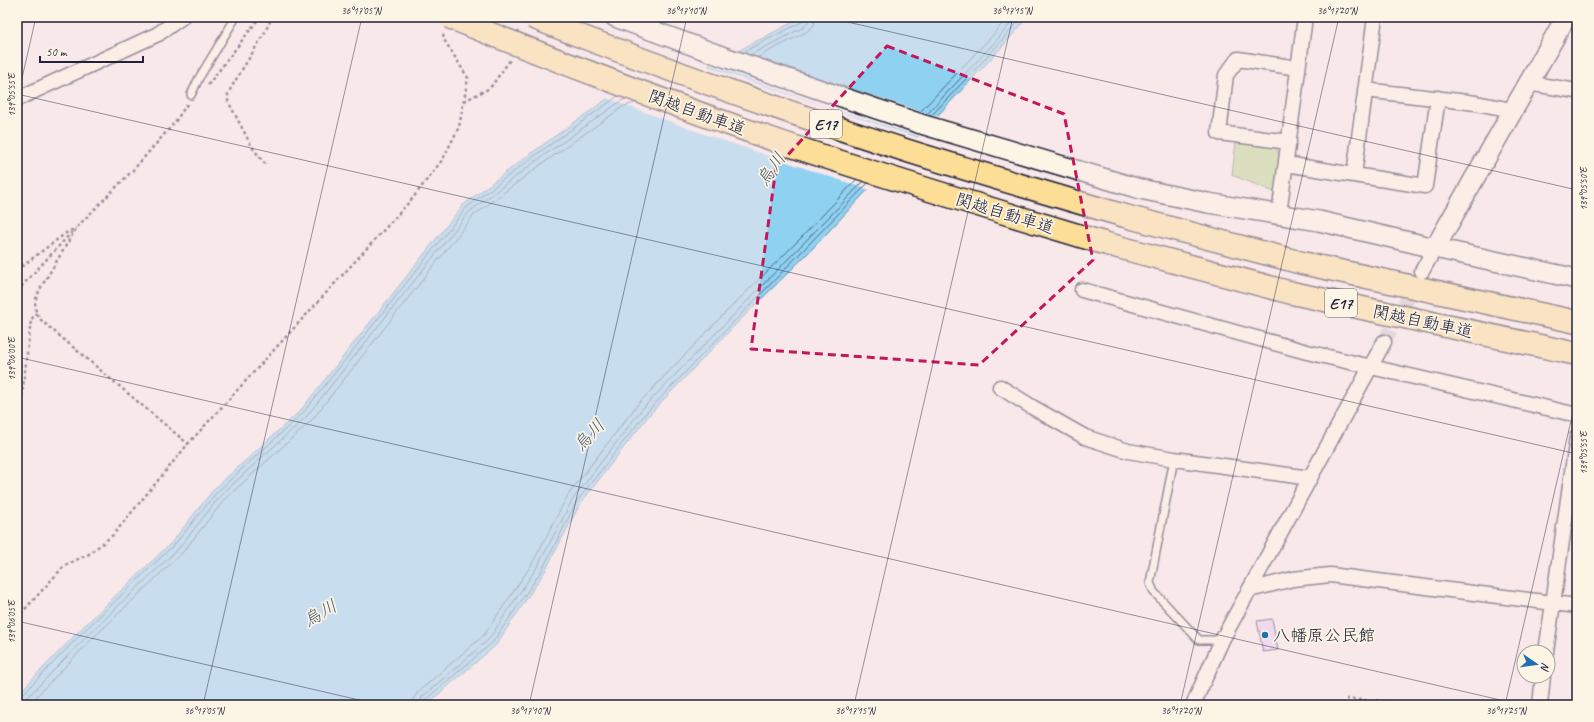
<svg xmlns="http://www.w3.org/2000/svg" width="1594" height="722" viewBox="0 0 1594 722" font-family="Caveat,'Klee One',sans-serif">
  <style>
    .green { fill: #b8d68f; stroke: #6d7c65 }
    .water { fill: #8fd1f1; stroke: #638ba8 }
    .pier { fill: #f8e8e9 }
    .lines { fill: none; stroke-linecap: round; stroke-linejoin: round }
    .shore { stroke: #4e6884; stroke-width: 1 }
    .building { fill: #eec8f3; stroke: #22223b }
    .street-tunnel { stroke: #cdc0c6; stroke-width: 14; stroke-dasharray: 14 7; stroke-linecap: butt }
    .lane-casing { stroke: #22223b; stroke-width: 10 }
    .street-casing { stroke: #22223b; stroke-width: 17 }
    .secondary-casing { stroke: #22223b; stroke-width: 22 }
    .highway-casing { stroke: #22223b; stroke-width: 25 }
    .path { stroke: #22223b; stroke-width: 2.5; stroke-dasharray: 3 3; stroke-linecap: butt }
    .lane { stroke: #fcf5e5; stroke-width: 7 }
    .street { stroke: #fcf5e5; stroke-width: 14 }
    .secondary { stroke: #fcf5e5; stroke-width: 19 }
    .highway { stroke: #fdde96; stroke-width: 22 }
    .highway-bridge-casing { stroke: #22223b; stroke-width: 25; stroke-linecap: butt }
    .highway-bridge { stroke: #fdde96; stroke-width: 22 }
    .marked { fill: none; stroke: #c2185b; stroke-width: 3; stroke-dasharray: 8 5; stroke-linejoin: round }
    .ticks { fill: none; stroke: #22223b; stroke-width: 1; stroke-opacity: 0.45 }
    .poi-dot { fill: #1f6fb2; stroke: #fcf5e5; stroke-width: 1.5 }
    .labels { text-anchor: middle; stroke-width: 3.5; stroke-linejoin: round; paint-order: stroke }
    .shield { fill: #fcf5e5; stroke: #63616e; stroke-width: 1 }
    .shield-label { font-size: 16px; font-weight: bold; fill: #22223b }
    .street-label { font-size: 17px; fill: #22223b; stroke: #fcf5e5 }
    .poi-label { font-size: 17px; fill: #22223b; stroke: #fcf5e5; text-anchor: start }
    .water-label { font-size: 18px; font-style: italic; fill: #435772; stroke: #fcf5e5 }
    .neatline { fill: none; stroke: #22223b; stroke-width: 1.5 }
    .ticks-label { font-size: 10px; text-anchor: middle; fill: #22223b }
  </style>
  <rect width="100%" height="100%" fill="#f8e8e9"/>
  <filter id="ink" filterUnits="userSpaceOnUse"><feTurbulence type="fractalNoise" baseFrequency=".025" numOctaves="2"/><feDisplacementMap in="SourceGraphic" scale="8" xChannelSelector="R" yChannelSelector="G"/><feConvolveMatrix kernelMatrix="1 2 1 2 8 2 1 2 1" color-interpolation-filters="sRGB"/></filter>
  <g filter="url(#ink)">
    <!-- green -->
    <path class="green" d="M1236,141L1276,147L1280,158L1277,193L1232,175Z"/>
    <!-- water -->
    <path class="water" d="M803,17H1028L1001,48L812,249L734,326L649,415L580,504L545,571L496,645L426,705H17V695L82,628L172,542L214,489L300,411L463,205L530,154L617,92L707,67Z"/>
    <!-- pier -->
    <path class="pier" d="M736,49L813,76L939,117L920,137L824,106L708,64Z
      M705,65L725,73L919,138L869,190L698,132L606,98L617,90Z"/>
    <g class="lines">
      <!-- shore -->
      <path class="shore" d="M743,52L802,22L804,17
        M750,55L804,27L808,22L809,17
        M758,57L808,31L814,25L815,17
        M920,112L990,38L1008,17
        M926,115L995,42L1016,17
        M931,116L998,45L1022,17
        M17,697L21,696L85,630L175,544L217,492L303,413L466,208L533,157L618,96
        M17,703L25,700L89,634L179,548L221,495L306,417L469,212L536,161L621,101L626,99
        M28,705L93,638L183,552L225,499L311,421L473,216L539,166L624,106L635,103
        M413,705V699L418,692L484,635L532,564L568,495L637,405L723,315L801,238L856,180
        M419,705L422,697L489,639L537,567L573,499L642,409L863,182
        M424,705L425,700L493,642L542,570L577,501L646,413L868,183"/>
    </g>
    <!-- building -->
    <path class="building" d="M1272,619L1278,650L1263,652L1257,621Z"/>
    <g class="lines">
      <!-- street-tunnel -->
      <path class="street-tunnel" d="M1384,342L1417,281"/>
      <defs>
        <path id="lane" d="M191,95L199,78L236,17
          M1174,459L1150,583L1154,592L1199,640H1222"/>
        <path id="street" d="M1527,83L1577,91
          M1365,90L1476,103L1512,110
          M17,99L158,34L182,17
          M1289,142L1219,133L1226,75L1238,59L1298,68
          M1286,164L1354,175L1375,17
          M1354,175L1425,186L1438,98
          M1279,214L1305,17
          M1422,271L1435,248
          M1082,290L1307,352L1577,415
          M1000,387L1032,407L1085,437L1128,451L1174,459L1310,478
          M1249,590L1293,579L1330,575L1577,606
          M1546,652L1577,437
          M1193,705L1222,640L1384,342
          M1540,705L1543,676"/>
        <path id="secondary" d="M615,17L727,58L921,124L1140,189L1208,203L1319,221L1435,248L1577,279
          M1435,248L1566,17"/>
        <path id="highway" d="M1125,216L1302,263L1577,322
          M1107,244L1292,293L1577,354"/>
      </defs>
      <!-- lane casing -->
      <use href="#lane" class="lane-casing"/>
      <!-- street casing -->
      <use href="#street" class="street-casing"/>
      <!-- secondary casing -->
      <use href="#secondary" class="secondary-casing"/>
      <!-- highway casing -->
      <use href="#highway" class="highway-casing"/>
      <!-- path -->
      <path class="path" d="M208,85L260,17
        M464,101L490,88L510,60
        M187,104L175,122L134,169L77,227L40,289L35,301L36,313L42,321L188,444
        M265,164L252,147L228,101V94L232,86L264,34L272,17
        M17,270L66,233L76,228
        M17,291L72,232
        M17,438L31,320L36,313
        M17,618L65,565L89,554L113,535L188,444L412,199L443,159L459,127L468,78L443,38L444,33
        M1346,699L1456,705"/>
      <!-- lane -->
      <use href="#lane" class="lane"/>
      <!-- street -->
      <use href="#street" class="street"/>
      <!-- secondary -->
      <use href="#secondary" class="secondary"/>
      <!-- highway -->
      <use href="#highway" class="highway"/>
      <defs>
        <path id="highway-bridge" d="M449,17C559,62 670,104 783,143C890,179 998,211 1107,244
          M532,17C657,67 783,111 911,152C982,174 1053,195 1125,216"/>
      </defs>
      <!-- highway-bridge casing -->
      <use href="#highway-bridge" class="highway-bridge-casing"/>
      <!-- highway-bridge -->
      <use href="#highway-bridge" class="highway-bridge"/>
    </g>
  </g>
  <!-- marked area -->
  <path d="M0 0H1594V722H0ZM887,46L1064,114L1093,260L979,365L751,349L776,168Z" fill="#f8e8e9" fill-opacity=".55" fill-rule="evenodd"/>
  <path class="marked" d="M887,46L1064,114L1093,260L979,365L751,349L776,168Z"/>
  <!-- ticks -->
  <path class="ticks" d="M826,17L1577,190M17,94L1577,454M17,100L36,17M17,357L1522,705M17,621L381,705M203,705L362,17M529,705L687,17M854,705L1013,17M1180,705L1339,17M1505,705L1577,395"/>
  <!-- markers -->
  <circle class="poi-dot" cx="1265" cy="635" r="4"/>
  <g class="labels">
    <!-- shield labels -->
    <g class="shield">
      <rect x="810" y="110" width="32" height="28" rx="3"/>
      <rect x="1325" y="289" width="32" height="28" rx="3"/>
    </g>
    <g class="shield-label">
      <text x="826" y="130">E17</text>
      <text x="1341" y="309">E17</text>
    </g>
    <!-- street labels -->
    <g class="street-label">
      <text transform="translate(697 112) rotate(20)" y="6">関越自動車道</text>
      <text transform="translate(1005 213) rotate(17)" y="6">関越自動車道</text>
      <text transform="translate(1423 321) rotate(12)" y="6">関越自動車道</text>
    </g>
    <!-- poi labels -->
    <g class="poi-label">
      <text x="1273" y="641">八幡原公民館</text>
    </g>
    <!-- water labels -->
    <g class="water-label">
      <text transform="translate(771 169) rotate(-55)" y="6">烏川</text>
      <text transform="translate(589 435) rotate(-47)" y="6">烏川</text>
      <text transform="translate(320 613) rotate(-30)" y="6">烏川</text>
    </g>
  </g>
  <!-- margin -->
  <rect width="1594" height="722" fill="none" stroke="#fcf5e5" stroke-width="44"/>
  <!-- north arrow -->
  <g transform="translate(1536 664) rotate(103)"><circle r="19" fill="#fcf5e5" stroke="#a5a1a1"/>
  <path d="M0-3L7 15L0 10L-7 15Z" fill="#1f6fb2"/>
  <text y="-6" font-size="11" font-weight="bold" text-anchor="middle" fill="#22223b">N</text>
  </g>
  <!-- scale -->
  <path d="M40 56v6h103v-6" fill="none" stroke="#22223b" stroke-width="2"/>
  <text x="46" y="56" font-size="12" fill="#22223b" stroke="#fcf5e5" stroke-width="3" paint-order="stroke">50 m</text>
  <rect x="22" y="22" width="1550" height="678" class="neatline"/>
  <g class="ticks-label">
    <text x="361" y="14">36°17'05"N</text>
    <text x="686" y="14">36°17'10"N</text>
    <text x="1012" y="14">36°17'15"N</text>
    <text x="1337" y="14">36°17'20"N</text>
    <text transform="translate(11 95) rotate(-90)" y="4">139°05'55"E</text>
    <text transform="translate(1583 189) rotate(-90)" y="4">139°05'50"E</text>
    <text transform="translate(11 359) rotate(-90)" y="4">139°06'00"E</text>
    <text transform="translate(1583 453) rotate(-90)" y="4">139°05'55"E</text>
    <text transform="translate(11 622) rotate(-90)" y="4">139°06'05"E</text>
    <text x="204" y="714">36°17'05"N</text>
    <text x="530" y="714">36°17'10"N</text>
    <text x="855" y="714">36°17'15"N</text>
    <text x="1181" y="714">36°17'20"N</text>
    <text x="1506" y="714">36°17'25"N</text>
  </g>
</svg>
